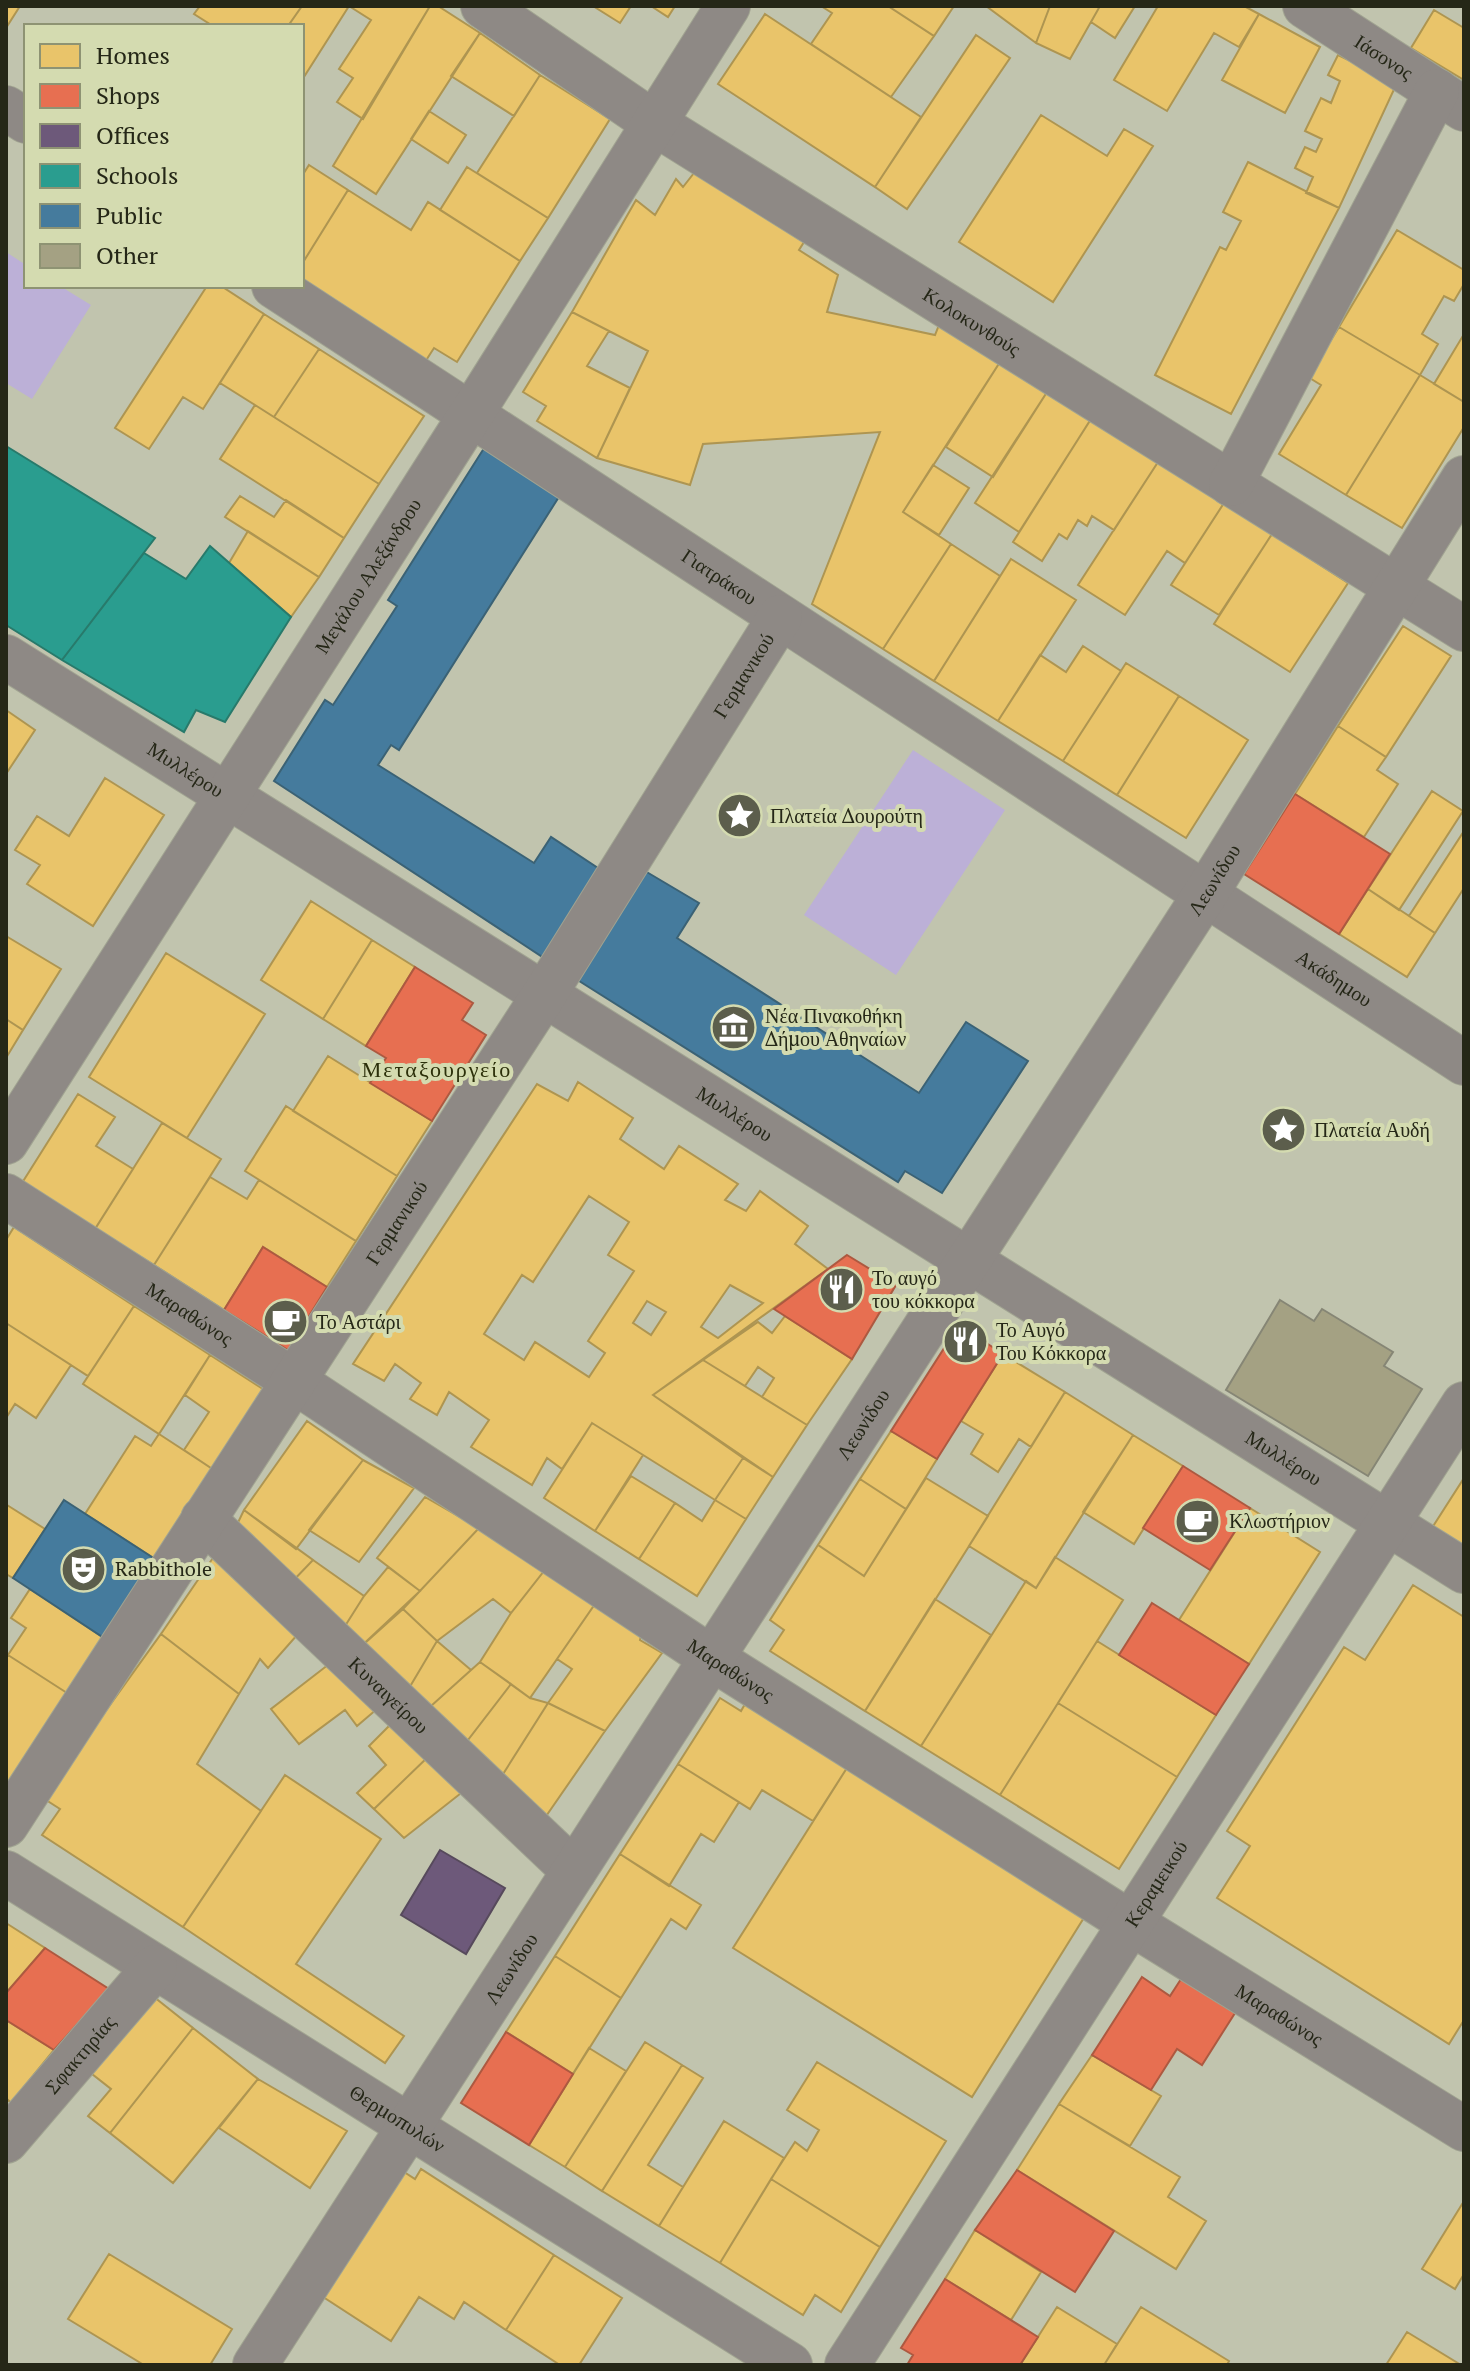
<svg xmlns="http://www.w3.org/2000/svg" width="1470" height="2371" viewBox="0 0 1470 2371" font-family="'PT Serif',serif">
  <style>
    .green { fill: #bcb0d7 }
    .homes { fill: #e9c46a; stroke: #ae9551; stroke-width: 2; fill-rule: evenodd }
    .shops { fill: #e76f51; stroke: #ad5940; stroke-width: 2 }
    .offices { fill: #6d597a; stroke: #574a5c; stroke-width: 2 }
    .schools { fill: #2a9d8f; stroke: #287a6b; stroke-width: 2 }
    .public { fill: #457b9d; stroke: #3b6275; stroke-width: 2 }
    .building { fill: #a4a183; stroke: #868675; stroke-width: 2 }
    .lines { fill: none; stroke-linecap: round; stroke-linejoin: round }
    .minor-casing { stroke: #a0a391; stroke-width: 46 }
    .minor { stroke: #8e8985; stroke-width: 44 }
    .labels { text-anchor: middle; stroke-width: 8; stroke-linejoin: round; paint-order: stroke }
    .street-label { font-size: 20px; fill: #252717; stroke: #d4dbb0 }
    .poi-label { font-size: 20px; fill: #252717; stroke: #d4dbb0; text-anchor: start }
    .neighbourhood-label { font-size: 22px; letter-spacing: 2px; fill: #2c300a; stroke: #d4dbb0 }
  </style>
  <rect width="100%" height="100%" fill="#c1c4ae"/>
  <!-- green -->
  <path class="green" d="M6,252L26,265V286H60L91,305L32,399L6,383Z
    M913,750L1005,810L896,975L804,915Z"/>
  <!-- homes -->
  <path class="homes" d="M6,6H20L6,28Z
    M200,6H302L288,26H213L194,14Z
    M302,6H349L302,80V26H288Z
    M349,6H430L363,119L337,102L353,78L339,69L371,20Z
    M430,6H438L480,33L376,194L333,166Z
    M593,6H631L620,23Z
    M651,6H675L668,17Z
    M821,6H888L934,36L891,97L811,44L832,13Z
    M888,6H954L934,36Z
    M986,6H1050L1036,43Z
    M1050,6H1100L1070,59L1036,43Z
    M1100,6H1135L1115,38L1091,22Z
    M1158,6H1244L1259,14L1239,47L1214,33L1167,111L1114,80Z
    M1434,10L1464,28V80L1411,48Z
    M765,14L921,117L875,187L718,84Z
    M1259,14L1320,47L1285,113L1222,80Z
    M480,33L540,75L514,116L451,76Z
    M976,35L1010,58L907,209L875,187Z
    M1338,55L1397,83L1339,208L1306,193L1313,177L1295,168L1305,147L1316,152L1322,139L1305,131L1321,98L1331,103L1340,81L1328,75Z
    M540,75L610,119L548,218L477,173Z
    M429,111L466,135L448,163L411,139Z
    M1041,115L1107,156L1124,129L1153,146L1053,302L959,242Z
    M1248,162L1339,208L1231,414L1155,375L1220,247L1226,250L1241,221L1223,212Z
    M309,165L348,190L302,264V176Z
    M467,167L548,218L520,261L440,210Z
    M694,173L804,242L799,250L838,275L827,312L935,335L939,325L1000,362L903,512L951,544L883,649L812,604L880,432L703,444L690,485L597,458L648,351L572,312L636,200L655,215L676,179L683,187Z
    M348,190L411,230L428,202L520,261L457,362L434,348L423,365L302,286V264Z
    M1397,230L1464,270V284L1454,301L1444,296L1422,334L1438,344L1420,375L1339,327Z
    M207,286H221L264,314L203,409L183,397L149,449L115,428Z
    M572,312L609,331L587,366L630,388L597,458L537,421L546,406L523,392Z
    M264,314L319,349L274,417L220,383Z
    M1339,327L1420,375L1346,495L1279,454L1321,385L1308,377Z
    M1464,334V402L1434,384Z
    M319,349L424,416L379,484L274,417Z
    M1000,362L1047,392L993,477L946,447Z
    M1420,375L1464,402V427L1402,528L1346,495Z
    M1047,392L1091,419L1019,532L975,503Z
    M255,405L379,484L344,538L220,459Z
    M1091,419L1158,462L1114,530L1092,516L1087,526L1078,520L1067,539L1059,534L1042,561L1013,542Z
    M1158,462L1224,503L1185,563L1167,551L1125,615L1078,585Z
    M933,465L969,488L939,535L903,512Z
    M240,496L274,517L286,500L344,538L319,577L225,517Z
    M1224,503L1272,534L1219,615L1171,585Z
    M248,531L319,577L291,617L229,563Z
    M1272,534L1348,583L1290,672L1214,624Z
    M951,544L1000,576L934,681L883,649Z
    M1011,559L1076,600L998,721L934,681Z
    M1403,626L1451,656L1386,757L1338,726Z
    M1083,646L1121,671L1063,761L998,721L1040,655L1066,672Z
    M1126,663L1179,696L1117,795L1063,761Z
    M1179,696L1248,740L1186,838L1117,795Z
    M6,710L35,730L6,774Z
    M1338,726L1386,757L1377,770L1398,784L1364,837L1295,794Z
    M105,778L164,815L93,926L27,884L40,865L15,850L37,816L69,836Z
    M1432,791L1463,811L1399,910L1368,889Z
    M1464,831V888L1435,933L1409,916Z
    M1368,889L1435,933L1407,977L1339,934Z
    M311,901L372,940L323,1019L261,980Z
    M6,936L61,969L23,1030L6,1019Z
    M372,940L415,967L366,1046L323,1019Z
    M166,953L265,1014L187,1138L89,1077Z
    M6,1019L23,1030L6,1058Z
    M328,1056L432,1121L397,1176L293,1111Z
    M578,1082L633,1118L620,1139L664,1169L679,1146L738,1184L725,1200L746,1211L760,1191L808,1226L795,1244L828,1269L653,1395L743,1458L715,1500L592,1423L562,1469L547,1458L532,1485L471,1447L489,1420L449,1392L437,1415L410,1399L421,1383L395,1364L384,1381L353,1364L537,1084L568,1101ZM589,1196L629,1222L608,1255L634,1271L588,1341L605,1353L589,1377L535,1342L524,1360L484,1334L522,1275L533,1282ZM730,1285L763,1303L718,1338L701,1327ZM647,1301L666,1312L651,1335L633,1323Z
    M78,1094L115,1117L96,1146L133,1169L95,1229L22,1183Z
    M286,1106L397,1176L356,1241L245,1171Z
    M162,1123L221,1159L154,1265L95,1229Z
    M210,1177L247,1199L259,1180L356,1241L327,1287L263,1247L224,1310L154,1265Z
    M14,1227L134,1306L88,1376L6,1323V1240Z
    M134,1306L210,1355L159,1434L83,1384Z
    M785,1316L852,1359L807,1425L762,1397L774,1378L758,1367L745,1386L703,1360L758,1322L772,1333Z
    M6,1323L71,1365L36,1418L15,1404L6,1418Z
    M1003,1354L1065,1392L1031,1447L1019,1439L998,1472L971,1454L983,1434L961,1421Z
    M210,1355L266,1391L214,1470L184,1450L209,1412L185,1395Z
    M703,1360L807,1425L773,1477L653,1395Z
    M1065,1392L1133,1435L1036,1588L969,1546Z
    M307,1421L363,1460L296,1549L244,1510Z
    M592,1423L643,1455L595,1531L544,1498Z
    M891,1431L937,1459L906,1509L860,1479Z
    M159,1434L214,1470L155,1559L85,1514L135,1436L151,1446Z
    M1133,1435L1183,1466L1134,1544L1083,1512Z
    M743,1458L773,1477L746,1519L715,1500Z
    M363,1460L414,1488L359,1562L309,1530Z
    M631,1476L675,1503L639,1559L595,1531Z
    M926,1478L988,1516L865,1711L770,1651L784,1630L770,1620L818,1545L864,1576Z
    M1464,1478V1551L1430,1531Z
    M860,1479L906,1509L864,1576L818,1545Z
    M425,1497L479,1528L420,1591L377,1558Z
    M715,1500L746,1519L697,1596L639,1559L675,1503L702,1521Z
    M7,1505L45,1529L13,1578L6,1574Z
    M1250,1508L1320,1552L1249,1664L1179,1620Z
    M244,1510L313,1560L288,1586L232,1535Z
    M479,1528L544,1571L511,1613L493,1599L437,1641L403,1609Z
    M217,1552L298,1634L268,1668L260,1659L239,1694L161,1634Z
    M1055,1557L1123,1600L1000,1795L921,1746L1026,1581L1036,1588Z
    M313,1560L364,1596L340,1634L288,1586Z
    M388,1567L420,1591L355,1652L340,1634L364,1596Z
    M544,1571L597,1601L530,1698L480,1662L511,1613Z
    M1413,1585L1464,1617V2020L1449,2044L1217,1898L1250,1846L1227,1831L1344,1647L1365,1660Z
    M30,1589L104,1638L67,1693L8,1655L26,1628L11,1618Z
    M935,1599L991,1635L921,1746L865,1711Z
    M597,1601L644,1625L640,1640L662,1653L605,1731L548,1703L572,1669L557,1659Z
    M403,1609L437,1641L405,1695L355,1652Z
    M161,1634L239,1694L197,1764L261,1811L183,1927L42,1835L60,1809L43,1798Z
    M437,1641L471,1670L421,1715L405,1695Z
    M1097,1641L1216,1715L1177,1777L1058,1703Z
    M8,1655L67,1693L6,1787V1658Z
    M333,1661L377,1709L357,1726L345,1710L299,1744L271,1709Z
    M480,1662L511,1684L461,1749L421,1715Z
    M511,1684L530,1698L548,1703L498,1782L461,1749Z
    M749,1697L852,1760L813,1821L762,1790L750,1809L678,1764L720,1698L741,1711Z
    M548,1703L605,1731L542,1822L498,1782Z
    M1058,1703L1177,1777L1119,1869L1000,1795Z
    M395,1720L430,1755L374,1809L357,1793L386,1765L369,1746Z
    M430,1755L465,1790L404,1838L374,1809Z
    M852,1760L1090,1908L972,2097L733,1948Z
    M678,1764L739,1802L714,1842L701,1834L669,1886L620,1854Z
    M285,1775L381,1839L296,1964L404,2036L385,2063L183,1927Z
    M620,1854L701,1905L686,1929L671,1919L621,1998L555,1956Z
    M6,1923L45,1948L6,1993Z
    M555,1956L621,1998L573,2074L506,2032Z
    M149,1993L193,2028L110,2133L88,2116L111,2089L87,2070Z
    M6,2020L54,2050L11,2103L6,2098Z
    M193,2028L258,2079L173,2183L110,2133Z
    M645,2042L682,2065L602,2191L565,2167Z
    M589,2048L626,2071L565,2167L529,2145Z
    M1092,2055L1161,2096L1130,2146L1059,2104Z
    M817,2062L946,2141L880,2247L771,2179L795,2142L807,2151L819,2130L787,2110Z
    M682,2065L703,2078L648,2165L683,2187L659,2226L602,2191Z
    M258,2079L347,2131L310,2188L219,2128Z
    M1059,2104L1180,2177L1168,2197L1206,2221L1176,2269L1017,2170Z
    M724,2121L784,2158L720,2263L659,2226Z
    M398,2168L415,2179L421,2169L554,2255L506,2330L464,2302L454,2319L419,2297L391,2341L317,2293Z
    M771,2179L880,2247L841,2312L815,2295L803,2315L720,2263Z
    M1464,2201V2274L1455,2289L1422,2269Z
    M975,2230L1041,2272L1011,2320L945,2279Z
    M109,2254L232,2329L210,2365H144L68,2319Z
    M554,2255L622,2298L579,2365H560L506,2330Z
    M1057,2307L1117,2344L1104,2365H1020Z
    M1141,2307L1229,2361L1227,2365H1104Z
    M1407,2332L1461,2365H1386Z"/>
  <!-- shops -->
  <path class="shops" d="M1295,794L1390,854L1339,934L1244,874Z
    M415,967L473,1003L462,1020L486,1035L432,1121L370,1083L386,1058L366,1046Z
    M263,1247L327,1287L288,1350L224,1310Z
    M847,1255L896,1285L852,1359L774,1309Z
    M959,1325L1003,1354L937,1459L891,1431Z
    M1183,1466L1250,1508L1210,1570L1143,1528Z
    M1152,1603L1249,1664L1216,1715L1119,1655Z
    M45,1948L109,1989L54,2050L6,2020V1993Z
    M1142,1977L1170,1996L1181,1979L1235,2013L1202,2065L1177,2049L1151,2090L1092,2055Z
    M506,2032L573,2074L529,2145L461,2103Z
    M1017,2170L1114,2231L1075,2292L975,2230Z
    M945,2279L1038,2337L1020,2365H907L913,2355L901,2348Z"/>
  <!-- offices -->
  <path class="offices" d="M440,1850L505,1888L466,1954L401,1915Z"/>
  <!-- schools -->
  <path class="schools" d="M6,446L155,538L62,660L6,625Z
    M210,546L291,617L225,722L196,710L184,732L62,660L144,553L186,579Z"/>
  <!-- public -->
  <path class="public" d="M486,445L562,492L399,750L391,745L378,765L534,863L551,837L604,872L547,960L274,781L325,700L333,705L397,606L388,600Z
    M645,871L699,903L677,938L919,1093L966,1022L1028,1061L942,1193L905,1171L898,1182L576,979Z
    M64,1500L155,1559L104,1638L13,1578Z"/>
  <!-- building -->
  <path class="building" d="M1280,1300L1314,1321L1322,1309L1393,1352L1384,1366L1422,1389L1368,1476L1226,1390Z"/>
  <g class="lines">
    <defs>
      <g id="minor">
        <path id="s1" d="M483,6L654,123L1464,629"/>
        <path id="s2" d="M1305,6L1464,109"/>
        <path d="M6,108L26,121"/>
        <path id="s3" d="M274,286L1464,1063"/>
        <path d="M1231,484L1437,91"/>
        <path id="s4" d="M6,657L1464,1571"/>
        <path id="s5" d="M6,1142L470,416L728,6"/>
        <path id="s6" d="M6,1196L294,1381L713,1659L1110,1910L1464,2129"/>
        <path id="s7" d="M203,1519L574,1871"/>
        <path id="s8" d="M6,1825L544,995L780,617"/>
        <path id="s9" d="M6,1873L790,2365"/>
        <path id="s10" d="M6,2141L155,1967"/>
        <path id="s11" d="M255,2365L1206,893L1464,478"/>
        <path id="s12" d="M847,2365L1464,1404"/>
      </g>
    </defs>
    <!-- minor casing -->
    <use href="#minor" class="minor-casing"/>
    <!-- minor -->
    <use href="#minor" class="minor"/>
  </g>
  <!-- icons -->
  <defs>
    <symbol id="sight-disc" viewBox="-11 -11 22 22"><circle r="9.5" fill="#5c5e4c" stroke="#d4dbb0"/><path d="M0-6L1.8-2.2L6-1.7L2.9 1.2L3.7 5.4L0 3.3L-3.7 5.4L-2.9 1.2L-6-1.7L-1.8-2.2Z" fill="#fff"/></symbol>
    <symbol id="museum-disc" viewBox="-11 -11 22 22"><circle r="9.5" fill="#5c5e4c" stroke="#d4dbb0"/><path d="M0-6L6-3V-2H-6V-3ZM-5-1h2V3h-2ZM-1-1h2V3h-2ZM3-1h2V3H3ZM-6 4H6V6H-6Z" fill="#fff"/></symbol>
    <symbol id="restaurant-disc" viewBox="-11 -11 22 22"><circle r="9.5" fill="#5c5e4c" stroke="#d4dbb0"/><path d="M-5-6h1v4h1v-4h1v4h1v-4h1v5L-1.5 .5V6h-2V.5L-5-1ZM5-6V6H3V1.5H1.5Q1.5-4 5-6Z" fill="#fff"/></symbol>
    <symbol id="cafe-disc" viewBox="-11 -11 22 22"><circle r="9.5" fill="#5c5e4c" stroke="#d4dbb0"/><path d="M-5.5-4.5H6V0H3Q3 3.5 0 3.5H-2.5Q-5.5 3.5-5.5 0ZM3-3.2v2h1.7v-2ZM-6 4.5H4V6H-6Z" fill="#fff"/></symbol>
    <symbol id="theatre-disc" viewBox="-11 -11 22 22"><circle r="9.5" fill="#5c5e4c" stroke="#d4dbb0"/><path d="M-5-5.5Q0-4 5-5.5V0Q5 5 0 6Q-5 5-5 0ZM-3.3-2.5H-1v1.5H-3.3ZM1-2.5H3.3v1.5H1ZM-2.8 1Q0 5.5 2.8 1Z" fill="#fff"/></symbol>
  </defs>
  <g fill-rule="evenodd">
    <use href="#sight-disc" x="714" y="790" width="51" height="51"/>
    <use href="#museum-disc" x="708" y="1002" width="51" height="51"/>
    <use href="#sight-disc" x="1258" y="1104" width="51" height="51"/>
    <use href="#restaurant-disc" x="816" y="1264" width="51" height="51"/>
    <use href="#cafe-disc" x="260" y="1296" width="51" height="51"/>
    <use href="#restaurant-disc" x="940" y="1316" width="51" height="51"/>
    <use href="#cafe-disc" x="1172" y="1496" width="51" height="51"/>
    <use href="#theatre-disc" x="58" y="1544" width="51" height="51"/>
  </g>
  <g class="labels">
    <!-- street labels -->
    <g class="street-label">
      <text dy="7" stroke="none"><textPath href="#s2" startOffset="94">Ιάσονος</textPath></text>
      <text dy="7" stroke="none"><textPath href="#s1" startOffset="582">Κολοκυνθούς</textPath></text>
      <text dy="7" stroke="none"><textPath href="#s5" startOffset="672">Μεγάλου Αλεξάνδρου</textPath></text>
      <text dy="7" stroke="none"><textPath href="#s3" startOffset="532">Γιατράκου</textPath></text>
      <text dy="7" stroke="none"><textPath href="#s8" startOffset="1366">Γερμανικού</textPath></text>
      <text dy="7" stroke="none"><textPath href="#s4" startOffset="212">Μυλλέρου</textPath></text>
      <text dy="7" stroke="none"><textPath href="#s11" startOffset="1768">Λεωνίδου</textPath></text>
      <text dy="7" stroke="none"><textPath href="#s3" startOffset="1266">Ακάδημου</textPath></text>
      <text dy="7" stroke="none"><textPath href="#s4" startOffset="860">Μυλλέρου</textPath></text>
      <text dy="7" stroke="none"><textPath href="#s8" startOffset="718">Γερμανικού</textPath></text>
      <text dy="7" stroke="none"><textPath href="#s6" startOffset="218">Μαραθώνος</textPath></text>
      <text dy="7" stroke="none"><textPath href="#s11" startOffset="1120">Λεωνίδου</textPath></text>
      <text dy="7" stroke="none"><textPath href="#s4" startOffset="1508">Μυλλέρου</textPath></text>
      <text dy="7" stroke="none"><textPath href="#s6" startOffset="866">Μαραθώνος</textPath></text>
      <text dy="7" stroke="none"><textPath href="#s7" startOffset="256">Κυναιγείρου</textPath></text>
      <text dy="7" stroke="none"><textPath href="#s12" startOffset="572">Κεραμεικού</textPath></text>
      <text dy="7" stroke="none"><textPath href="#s11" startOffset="472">Λεωνίδου</textPath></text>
      <text dy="7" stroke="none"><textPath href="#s6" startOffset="1514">Μαραθώνος</textPath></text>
      <text dy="7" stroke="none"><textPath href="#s10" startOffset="114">Σφακτηρίας</textPath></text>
      <text dy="7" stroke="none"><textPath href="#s9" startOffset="462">Θερμοπυλών</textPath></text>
    </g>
    <!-- poi labels -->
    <g class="poi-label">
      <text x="770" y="823">Πλατεία Δουρούτη</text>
      <text x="765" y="1023">Νέα Πινακοθήκη<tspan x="765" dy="23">Δήμου Αθηναίων</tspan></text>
      <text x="1314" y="1137">Πλατεία Αυδή</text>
      <text x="872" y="1285">Το αυγό<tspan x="872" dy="23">του κόκκορα</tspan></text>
      <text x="316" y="1329">Το Αστάρι</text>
      <text x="996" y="1337">Το Αυγό<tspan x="996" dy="23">Του Κόκκορα</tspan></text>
      <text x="1229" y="1528">Κλωστήριον</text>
      <text x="115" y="1576">Rabbithole</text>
    </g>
    <!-- neighbourhood labels -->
    <g class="neighbourhood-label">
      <text x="437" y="1077">Μεταξουργείο</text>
    </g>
  </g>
  <!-- border -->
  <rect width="1470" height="2371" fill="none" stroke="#252717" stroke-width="16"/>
  <!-- legend -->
  <rect x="24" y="24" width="280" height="264" fill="#d4dbb0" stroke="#8e9373" stroke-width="2"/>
  <rect x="40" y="44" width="40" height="24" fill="#e9c46a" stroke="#8e9373" stroke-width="2"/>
  <text x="96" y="64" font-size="24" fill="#252717">Homes</text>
  <rect x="40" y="84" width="40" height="24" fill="#e76f51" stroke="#8e9373" stroke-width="2"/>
  <text x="96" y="104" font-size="24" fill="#252717">Shops</text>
  <rect x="40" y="124" width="40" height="24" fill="#6d597a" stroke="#8e9373" stroke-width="2"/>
  <text x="96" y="144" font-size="24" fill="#252717">Offices</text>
  <rect x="40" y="164" width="40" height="24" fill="#2a9d8f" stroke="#8e9373" stroke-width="2"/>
  <text x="96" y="184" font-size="24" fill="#252717">Schools</text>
  <rect x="40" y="204" width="40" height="24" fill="#457b9d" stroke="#8e9373" stroke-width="2"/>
  <text x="96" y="224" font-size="24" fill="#252717">Public</text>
  <rect x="40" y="244" width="40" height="24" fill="#a4a183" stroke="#8e9373" stroke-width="2"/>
  <text x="96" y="264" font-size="24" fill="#252717">Other</text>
</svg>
